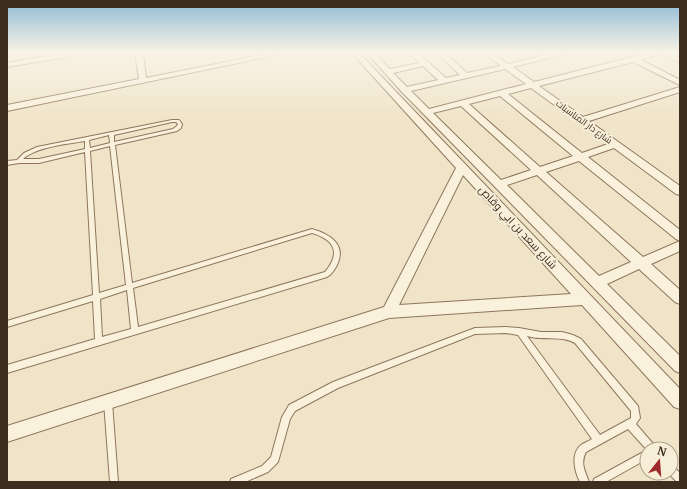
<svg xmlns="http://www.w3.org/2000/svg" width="687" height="489" viewBox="0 0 687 489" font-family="Merriweather,Cairo,serif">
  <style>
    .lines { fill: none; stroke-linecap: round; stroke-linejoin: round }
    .service-casing { stroke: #8d765c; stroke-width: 2 }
    .minor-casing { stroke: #8d765c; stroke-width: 2 }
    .service { fill: #faf1dc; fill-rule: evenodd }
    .minor { fill: #faf1dc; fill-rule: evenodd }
    .labels { text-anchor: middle; stroke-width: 4; stroke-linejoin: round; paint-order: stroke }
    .far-street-label { font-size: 9px; fill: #3d2e20; stroke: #f7eed8 }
    .street-label { font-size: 11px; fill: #3d2e20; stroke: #f7eed8 }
  </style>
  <rect width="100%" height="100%" fill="#f0e4c8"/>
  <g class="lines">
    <defs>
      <path id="service" d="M172,120H179L182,124L181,128L177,131L115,145L132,283L312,229C329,234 347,244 337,265C335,269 332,274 327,277L7,373V365L95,339L93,301L7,327V321L93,295L85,152L39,163H19L7,165V161L17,160L24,153L37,147ZM172,122H176L178,124L177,126L173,129L114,142V135ZM109,135L110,143L90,148L89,140ZM85,141V149L39,159H23C36,147 67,144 85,141ZM110,146L126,285L99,293L90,151ZM312,233C335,240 341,253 325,272L138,327L133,288ZM127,290L131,329L102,337L100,299Z
        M506,327L519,328L541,332H562L573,335L581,339L638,406L640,418L636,424L655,446L656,449H647V459L606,482H593L594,479L647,450L628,429L586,452C580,463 585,471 589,482H580C575,472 570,454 581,445C584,443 589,441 592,439L518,335L506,333L475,334L338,388L295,411L290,419L278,462L268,472L245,482H230L231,479L262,466L271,457L282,417L289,405L333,382L475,328ZM527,336C531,337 536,338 540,338C553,339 564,337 575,343L631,411V418L600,435Z
        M108,398L111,399L112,402L118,482H110L104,402L105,399Z
        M671,466L674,467L680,473V482H677L668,473H671Z"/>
      <path id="minor" d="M63,53H81L78,55L7,67V63Z
        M135,53H143L146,78L271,53H286L7,111V105L139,79Z
        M352,53H359L680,389V409L674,407L582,305L389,318L7,442V426L384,307L456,168ZM463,175L571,294L399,305Z
        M367,53H374L390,69L419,63L410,53H418L446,78L460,75L437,53H445L467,73L501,66L485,53H493L508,64L554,53H568L513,67L534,82L648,53H661L641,60L680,80V85L633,62L539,86L583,117L680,87V92L589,121L680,186V195L676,194L614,148L588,157L680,230V241L676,239L579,161L546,172L643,257L680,241V251L651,264L680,290V304L675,302L639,269L607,284L680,356V373L675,371L402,92ZM423,66L438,80L407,87L393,73ZM505,69L526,84L429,109L411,91ZM531,88L608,144L582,153L508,94ZM500,96L573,156L540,167L469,104ZM461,106L531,170L501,180L433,113ZM537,175L631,262L599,276L507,185Z
        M662,53H671L680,58V63Z"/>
    </defs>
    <!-- service casing -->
    <use href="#service" class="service-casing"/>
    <!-- minor casing -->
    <use href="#minor" class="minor-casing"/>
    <!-- service -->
    <use href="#service" class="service"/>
    <!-- minor -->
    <use href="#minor" class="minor"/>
  </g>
  <!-- sky -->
  <linearGradient id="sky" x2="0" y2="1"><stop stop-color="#8fbad6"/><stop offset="0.43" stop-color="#f8f3e6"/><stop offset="1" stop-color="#f8f3e6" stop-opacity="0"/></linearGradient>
  <rect width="687" height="122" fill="url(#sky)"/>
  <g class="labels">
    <!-- far-street labels -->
    <g class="far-street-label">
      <text transform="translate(584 122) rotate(36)" y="3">شارع دار المناسبات</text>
    </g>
    <!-- street labels -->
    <g class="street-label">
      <text transform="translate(518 227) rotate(47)" y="4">شارع سعد بن ابي وقاص</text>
    </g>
  </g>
  <!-- border -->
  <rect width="687" height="489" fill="none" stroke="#3d2e20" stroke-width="16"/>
  <!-- north arrow -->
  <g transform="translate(659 461) rotate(17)"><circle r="19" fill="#f7eed8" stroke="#ada18e"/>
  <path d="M0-3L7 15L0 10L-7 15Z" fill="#9e2a2b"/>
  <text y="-6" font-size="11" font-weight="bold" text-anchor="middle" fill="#3d2e20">N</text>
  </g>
</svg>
